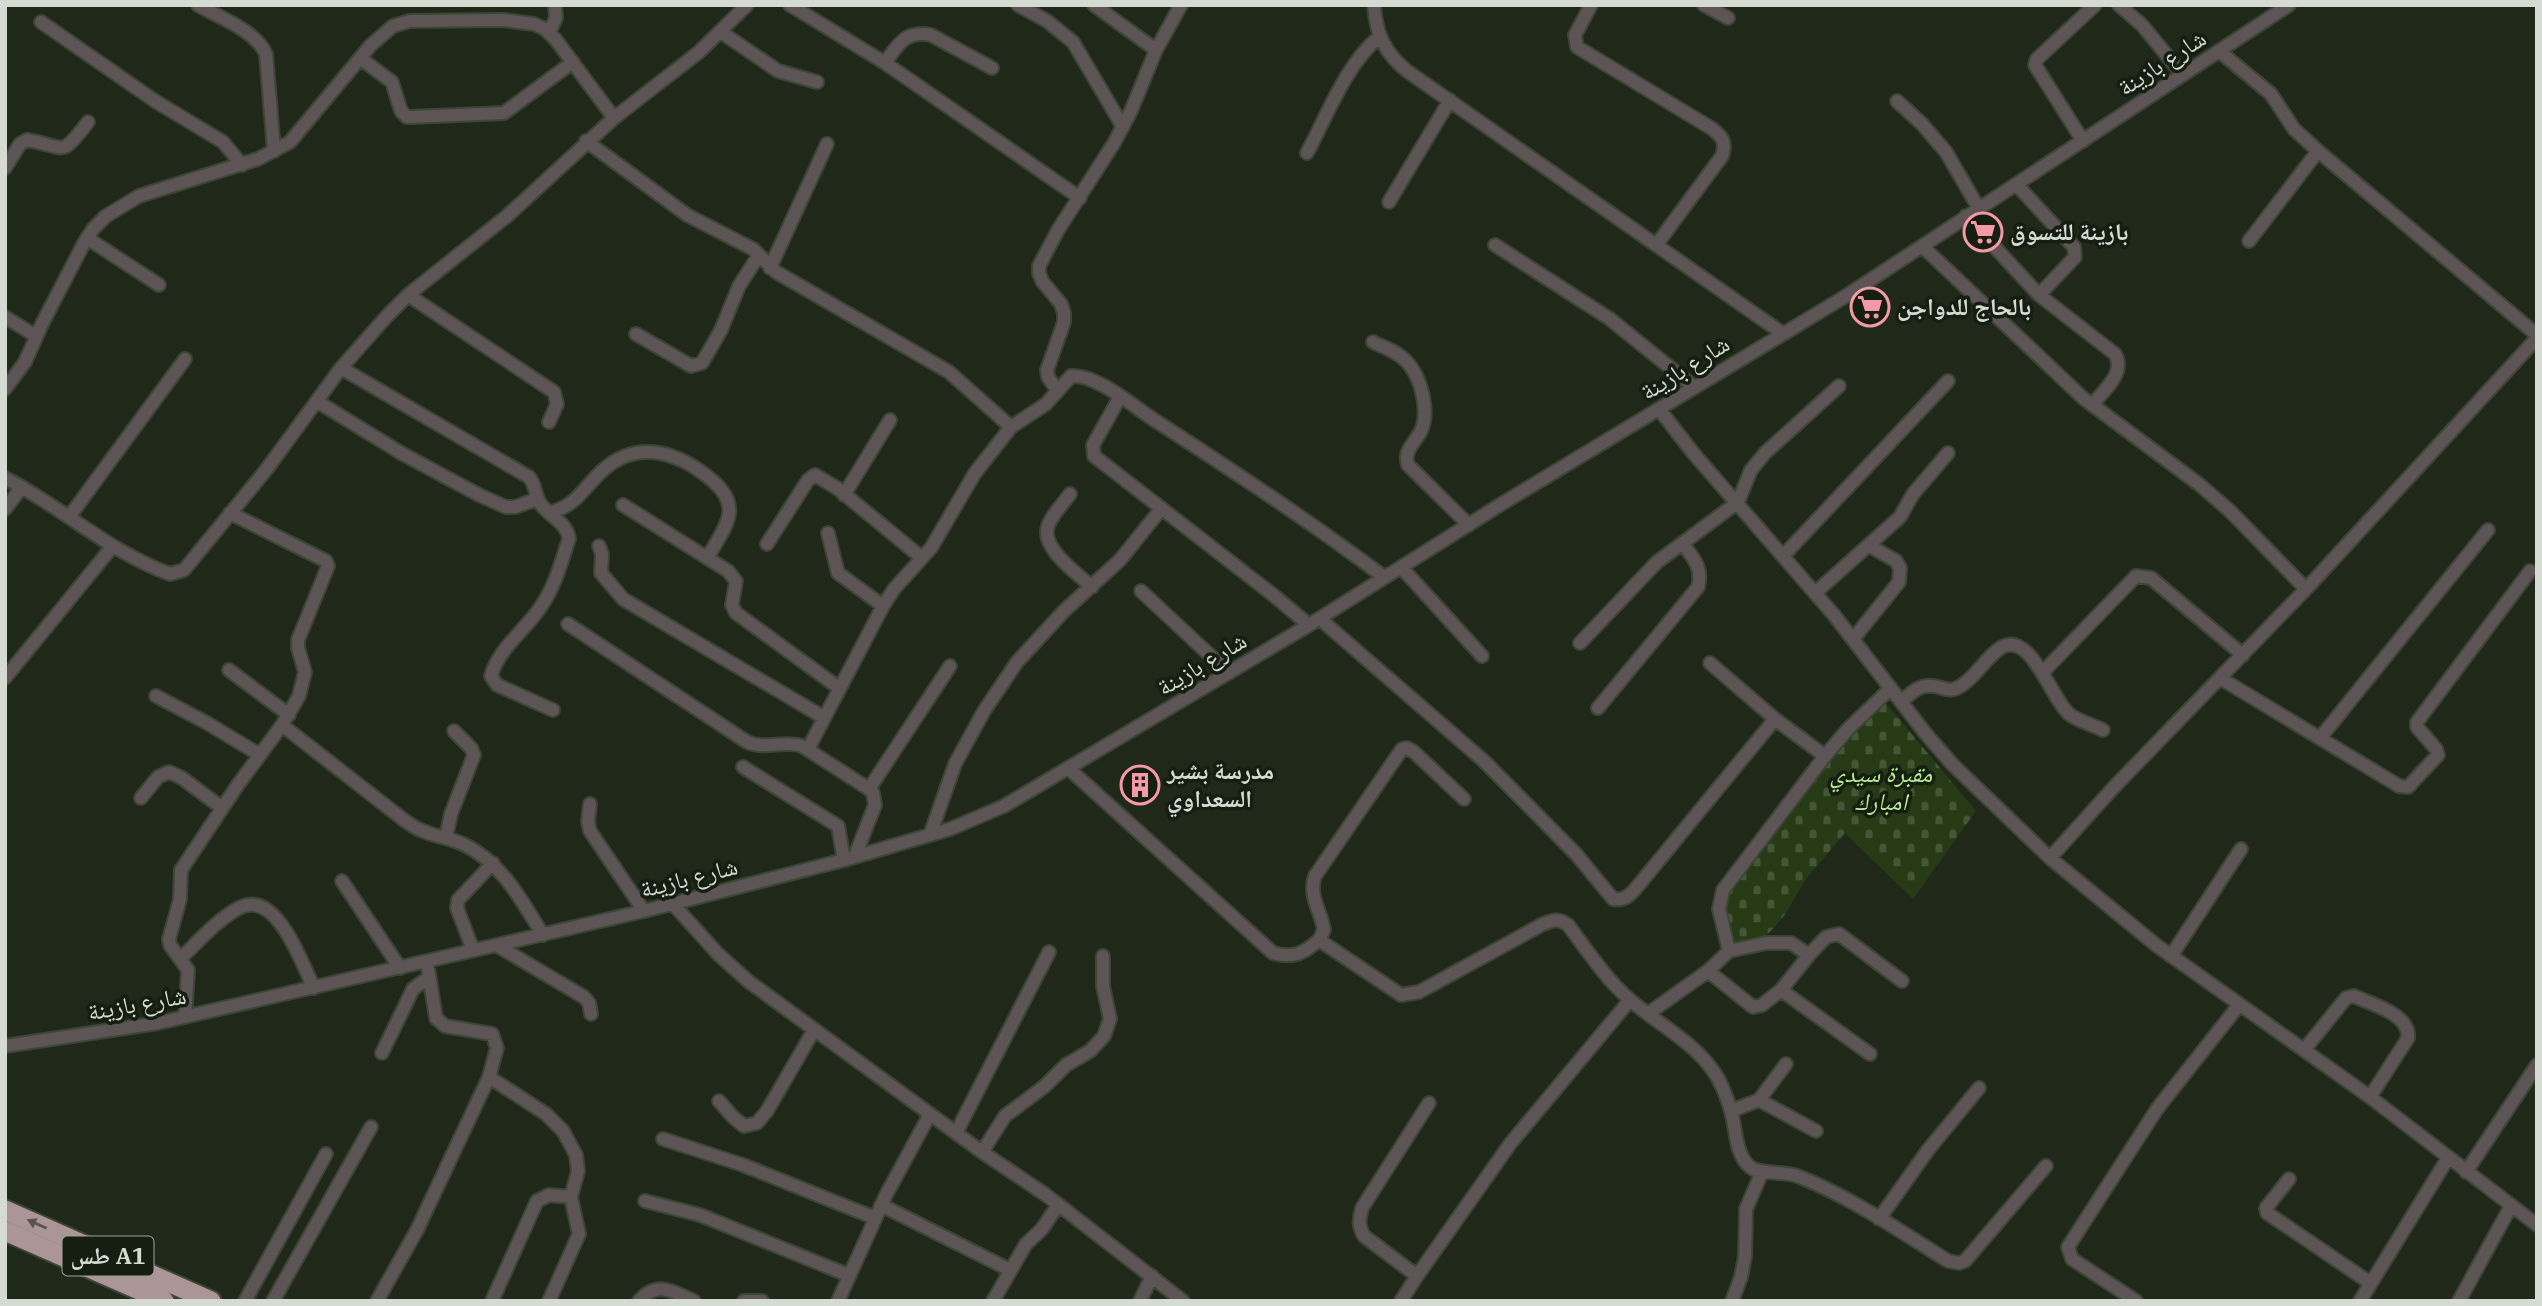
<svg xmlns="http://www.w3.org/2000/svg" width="2542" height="1306" viewBox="0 0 2542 1306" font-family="'IBM Plex Serif','Noto Naskh Arabic',serif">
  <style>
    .cemetery { fill: url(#cemetery-stones) }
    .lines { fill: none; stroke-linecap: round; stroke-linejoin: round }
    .minor-casing { stroke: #3d4537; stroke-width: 16 }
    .highway-casing { stroke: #3d4537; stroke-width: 23 }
    .minor { stroke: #5d5455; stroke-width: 12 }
    .highway { stroke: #ab9597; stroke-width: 19 }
    .oneway { fill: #59544d }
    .labels { text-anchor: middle; stroke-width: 7; stroke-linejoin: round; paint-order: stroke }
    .shield { fill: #161e11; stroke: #9ca298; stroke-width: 2 }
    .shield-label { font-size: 23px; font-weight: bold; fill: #d5dbd2 }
    .street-label { font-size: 24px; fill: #d5dbd2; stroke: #161e11 }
    .poi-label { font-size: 24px; font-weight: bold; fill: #d5dbd2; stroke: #161e11; text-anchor: start }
    .park-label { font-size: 24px; font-style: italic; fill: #b7ec91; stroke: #161e11 }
  </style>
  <defs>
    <pattern id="cemetery-stones" width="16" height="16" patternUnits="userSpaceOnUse" patternTransform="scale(1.75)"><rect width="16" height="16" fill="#263a16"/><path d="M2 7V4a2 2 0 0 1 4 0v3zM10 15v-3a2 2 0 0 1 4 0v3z" fill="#455637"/></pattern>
  </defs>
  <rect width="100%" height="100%" fill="#20281a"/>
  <!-- cemetery -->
  <path class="cemetery" d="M1885,702L1976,811L1913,899L1845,833L1806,879L1784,916L1770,932L1750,945H1726L1720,899L1840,740Z"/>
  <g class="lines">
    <defs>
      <path id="minor" d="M198,5C220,18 255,30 266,54L274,151
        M790,5L885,63L1080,198
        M1018,5L1047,21L1073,42L1123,127
        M1094,5L1156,50
        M1374,5C1376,34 1384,52 1407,71L1782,333
        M1591,5L1575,35L1577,47L1711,128C1722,136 1727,142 1722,156L1657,244
        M1704,5L1728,18
        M2119,5L2142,25L2183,75
        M41,22L155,101L223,142L242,165
        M721,32L778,71L817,82
        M549,33L556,18L555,5
        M2219,51L2271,94L2294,129L2318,151L2537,335
        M360,58L392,82L401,111L407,117H411L504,113L573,62
        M885,63C898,44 906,30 931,35L992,68
        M1897,101L1922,124L1946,152L1978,207
        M586,141L687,215L753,249L776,272L949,372L1011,427
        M2083,141L2035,65L2037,59L2095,5
        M1307,153C1327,116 1346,64 1379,37
        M5,168L20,144L27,140C66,146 59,160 88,122
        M2016,184L2074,247L2075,257L2039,295
        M1389,202L1450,100
        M1966,216L2039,295L2115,354C2126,373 2104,390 2092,405
        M87,238L159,285
        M2249,241L2318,151
        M1495,245L1610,319L1694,387
        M1922,246L2083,398L2200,485L2230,511L2306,589
        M770,268L827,144
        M408,295L554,392L557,404L549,422
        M5,317L36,336
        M636,334L691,366L702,363L721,330L739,286L759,255
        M1373,342C1385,348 1398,352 1407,362C1421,377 1430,411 1421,431C1415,443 1403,450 1408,465L1469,525
        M341,368L529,477C537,486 534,499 544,508C553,518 568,525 569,539C561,562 556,584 542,605C527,629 499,647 491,676L497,685L553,710
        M5,389L25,362L42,324L84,243L93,229L106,216L139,196L258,159L290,142L371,45L393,26L410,21L503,20L534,24L545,29L556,40L614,118
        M1057,390L1048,377L1047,370L1064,322V313L1061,304L1042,281L1039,273V266L1058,230L1114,143L1131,111L1156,50L1181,5
        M1120,397L1093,445L1094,456L1272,594L1309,625
        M318,402L401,453L479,495L506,507H515L537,499
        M1659,409L1694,454L1834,615L1926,734L1953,765L2050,858L2156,945L2370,1097L2537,1225
        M5,478C62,507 109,552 170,574L184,570L266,470L341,368L387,316L408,295L507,216L614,118L699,52L747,5
        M1070,494C1063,504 1052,514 1048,526C1040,548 1078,574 1092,587
        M844,495L890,420
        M623,505L728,571L736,581L732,605L736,613L839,688
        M5,509L22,487
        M549,513C578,505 583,488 603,470C639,438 681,453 714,482C744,509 723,529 708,557
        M69,517L185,359
        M828,533L838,573L883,606
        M767,544L808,480L815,475L837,488L922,558
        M599,546L602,554L601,573L623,599L823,717
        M1783,556L1948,381
        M1401,567L1482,656
        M1141,591L1229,673
        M1815,593L1900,517L1913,494L1948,453
        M1320,619L1484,761L1576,854L1613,899C1625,901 1630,895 1637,887L1775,719L1825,756
        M568,624L747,742C765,750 784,740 802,746L869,789L873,793L875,805L855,856
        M1853,639L1899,582L1900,568L1896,561L1870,546
        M1580,643L1657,562L1738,502L1751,470L1765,453L1839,386
        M1710,663L1775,719
        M229,670L289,715
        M2042,673L2136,576L2151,578L2243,655
        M5,678L112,547
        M2220,678L2399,786L2408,787L2438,755L2436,749L2417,727V722L2530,571
        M156,696L207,723L260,755
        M1901,702C1910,694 1919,684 1933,686C1943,687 1949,693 1959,687C1976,678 1985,657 2002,647C2031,631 2052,700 2069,714C2078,721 2093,725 2103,730
        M1598,708L1698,587C1703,568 1694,559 1683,544
        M282,725L404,820C410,824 416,829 423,831C436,837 451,838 465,845C503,864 521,900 543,935
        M2320,738L2488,530
        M808,749L883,606L894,589L931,548L975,473L1011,427L1046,404L1071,376C1098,374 1136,409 1159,423C1236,473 1311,522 1384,577
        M743,767L838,826L844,860
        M1068,768L1273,953C1294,959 1304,953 1319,940L1401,995L1419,992L1543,924C1554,920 1558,918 1568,925C1587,950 1605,978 1629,999C1656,1023 1693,1041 1714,1072C1722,1083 1727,1098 1731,1111C1736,1128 1735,1153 1749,1166C1759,1176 1784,1170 1800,1177C1852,1198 1900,1231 1948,1261L1959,1263L1965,1261L2046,1166
        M869,789L950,666
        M141,798L158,777L169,772L182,778L222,808
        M590,804L588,821L590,831L644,911
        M930,835L955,764L984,711L1017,662L1064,611L1120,560L1161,509
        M446,837L451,814L474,755L471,748L454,731
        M2050,858L2114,787L2306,589L2537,338
        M342,881L400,968
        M672,903L718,954L748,981L982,1152L1046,1195L1183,1301
        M1319,940L1324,930C1321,911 1308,895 1315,876L1402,749L1407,748L1414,752L1464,799
        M496,945L584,997L589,1003L591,1014
        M473,950L457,908L458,900L493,863
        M1729,951L1766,943H1791L1809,955L1826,937L1839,934L1902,981
        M1809,955L1781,990L1870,1054
        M2171,956L2241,849
        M180,959C198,942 216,921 237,909C276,886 301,962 314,988
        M1708,971L1753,1007L1762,1005L1781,990
        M1649,1013L1708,971L1729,951L1719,909L1723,890L1825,756L1848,729L1891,688
        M185,1017L188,970L170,945L169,939L180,899L181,870L237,786L282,725L299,696L305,672L298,648V640L328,566L326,561L230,513
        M5,1046L158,1023L644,911L844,860L950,829L1004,806L1309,625L1503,503L1846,296L2289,5
        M2304,1050L2346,998L2354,996C2373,1005 2410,1014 2408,1038L2370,1097
        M382,1053L413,989L429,977
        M489,1077L546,1114L563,1131L576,1155L578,1171L571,1197L579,1234L549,1301
        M1759,1100L1816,1131
        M719,1101L733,1117L744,1126L757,1123L767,1111L814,1030
        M1731,1111L1759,1100L1786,1064
        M956,1133L1049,952
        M663,1139L743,1165L875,1218
        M982,1152L1005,1116L1045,1086L1066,1065L1090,1051L1104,1036L1110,1019L1103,986V956
        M2466,1172L2537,1065
        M2289,1179L2266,1208L2267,1213L2369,1282
        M645,1201L700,1215L848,1275
        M881,1205L1010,1270
        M1879,1219L1928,1150L1979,1088
        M1417,1276L1510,1144L1630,1000
        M245,1301L326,1154
        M273,1301L371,1127
        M377,1301L417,1230L489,1077L497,1048L492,1034L445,1026L436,1018L427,962
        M492,1301L537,1201L549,1195L571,1197
        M639,1301C657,1280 673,1292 694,1301
        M744,1301H762
        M838,1301L886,1195L930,1114
        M993,1301L1026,1244L1042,1229L1058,1205
        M1140,1301L1152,1276
        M1401,1301L1417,1276L1364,1236C1358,1226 1359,1220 1362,1208L1429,1103
        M1732,1301L1741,1277L1745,1256L1746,1209L1762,1172
        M2136,1301L2072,1259L2068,1247L2157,1109L2239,1005
        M2360,1301L2448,1158
        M2459,1301L2511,1206"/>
      <path id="highway" d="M5,1210L211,1301
        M5,1231L164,1301"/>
    </defs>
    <!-- minor casing -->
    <use href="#minor" class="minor-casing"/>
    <!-- highway casing -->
    <use href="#highway" class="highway-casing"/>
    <!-- minor -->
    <use href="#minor" class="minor"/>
    <!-- highway -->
    <use href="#highway" class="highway"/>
  </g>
  <!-- one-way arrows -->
  <defs><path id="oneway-solid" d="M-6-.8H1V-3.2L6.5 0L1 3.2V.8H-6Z" transform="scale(1.75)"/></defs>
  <use class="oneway" href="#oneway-solid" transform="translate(37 1224) rotate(-156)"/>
  <!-- icons -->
  <defs>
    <symbol id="supermarket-ring" viewBox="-11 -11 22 22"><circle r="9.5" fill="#161e11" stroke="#f49aa6" stroke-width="1.5"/><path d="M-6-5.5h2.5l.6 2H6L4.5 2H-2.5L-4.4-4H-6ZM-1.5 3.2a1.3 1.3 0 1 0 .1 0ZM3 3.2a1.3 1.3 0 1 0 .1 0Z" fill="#f49aa6"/></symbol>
    <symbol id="building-ring" viewBox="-11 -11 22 22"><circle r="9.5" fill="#161e11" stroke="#f49aa6" stroke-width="1.5"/><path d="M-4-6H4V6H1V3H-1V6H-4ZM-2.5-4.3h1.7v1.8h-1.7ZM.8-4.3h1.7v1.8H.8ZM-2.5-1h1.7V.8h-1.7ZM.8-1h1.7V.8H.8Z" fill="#f49aa6"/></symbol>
  </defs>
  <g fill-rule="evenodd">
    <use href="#supermarket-ring" x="1961" y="210" width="44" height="44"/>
    <use href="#supermarket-ring" x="1848" y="285" width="44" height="44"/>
    <use href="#building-ring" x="1118" y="763" width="44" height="44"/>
  </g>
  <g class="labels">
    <!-- shield labels -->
    <rect class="shield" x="62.5" y="1236.5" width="91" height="39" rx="5"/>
    <g class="shield-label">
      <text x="108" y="1264">طس A1</text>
    </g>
    <!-- street labels -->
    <g class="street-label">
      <text transform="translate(2162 63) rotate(-33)" y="8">شارع بازينة</text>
      <text transform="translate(1685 368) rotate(-32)" y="8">شارع بازينة</text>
      <text transform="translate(1202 664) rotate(-31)" y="8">شارع بازينة</text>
      <text transform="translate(689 878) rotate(-14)" y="8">شارع بازينة</text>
      <text transform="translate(137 1004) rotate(-10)" y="8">شارع بازينة</text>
    </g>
    <!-- poi labels -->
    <g class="poi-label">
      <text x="2010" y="240">بازينة للتسوق</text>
      <text x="1897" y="315">بالحاج للدواجن</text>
      <text x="1167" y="779">مدرسة بشير<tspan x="1167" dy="28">السعداوي</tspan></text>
    </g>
    <!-- park labels -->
    <g class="park-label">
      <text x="1881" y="782">مقبرة سيدي<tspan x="1881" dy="28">امبارك</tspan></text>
    </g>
  </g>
  <!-- border -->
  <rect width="2542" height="1306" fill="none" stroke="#d5dbd2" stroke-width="14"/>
</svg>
